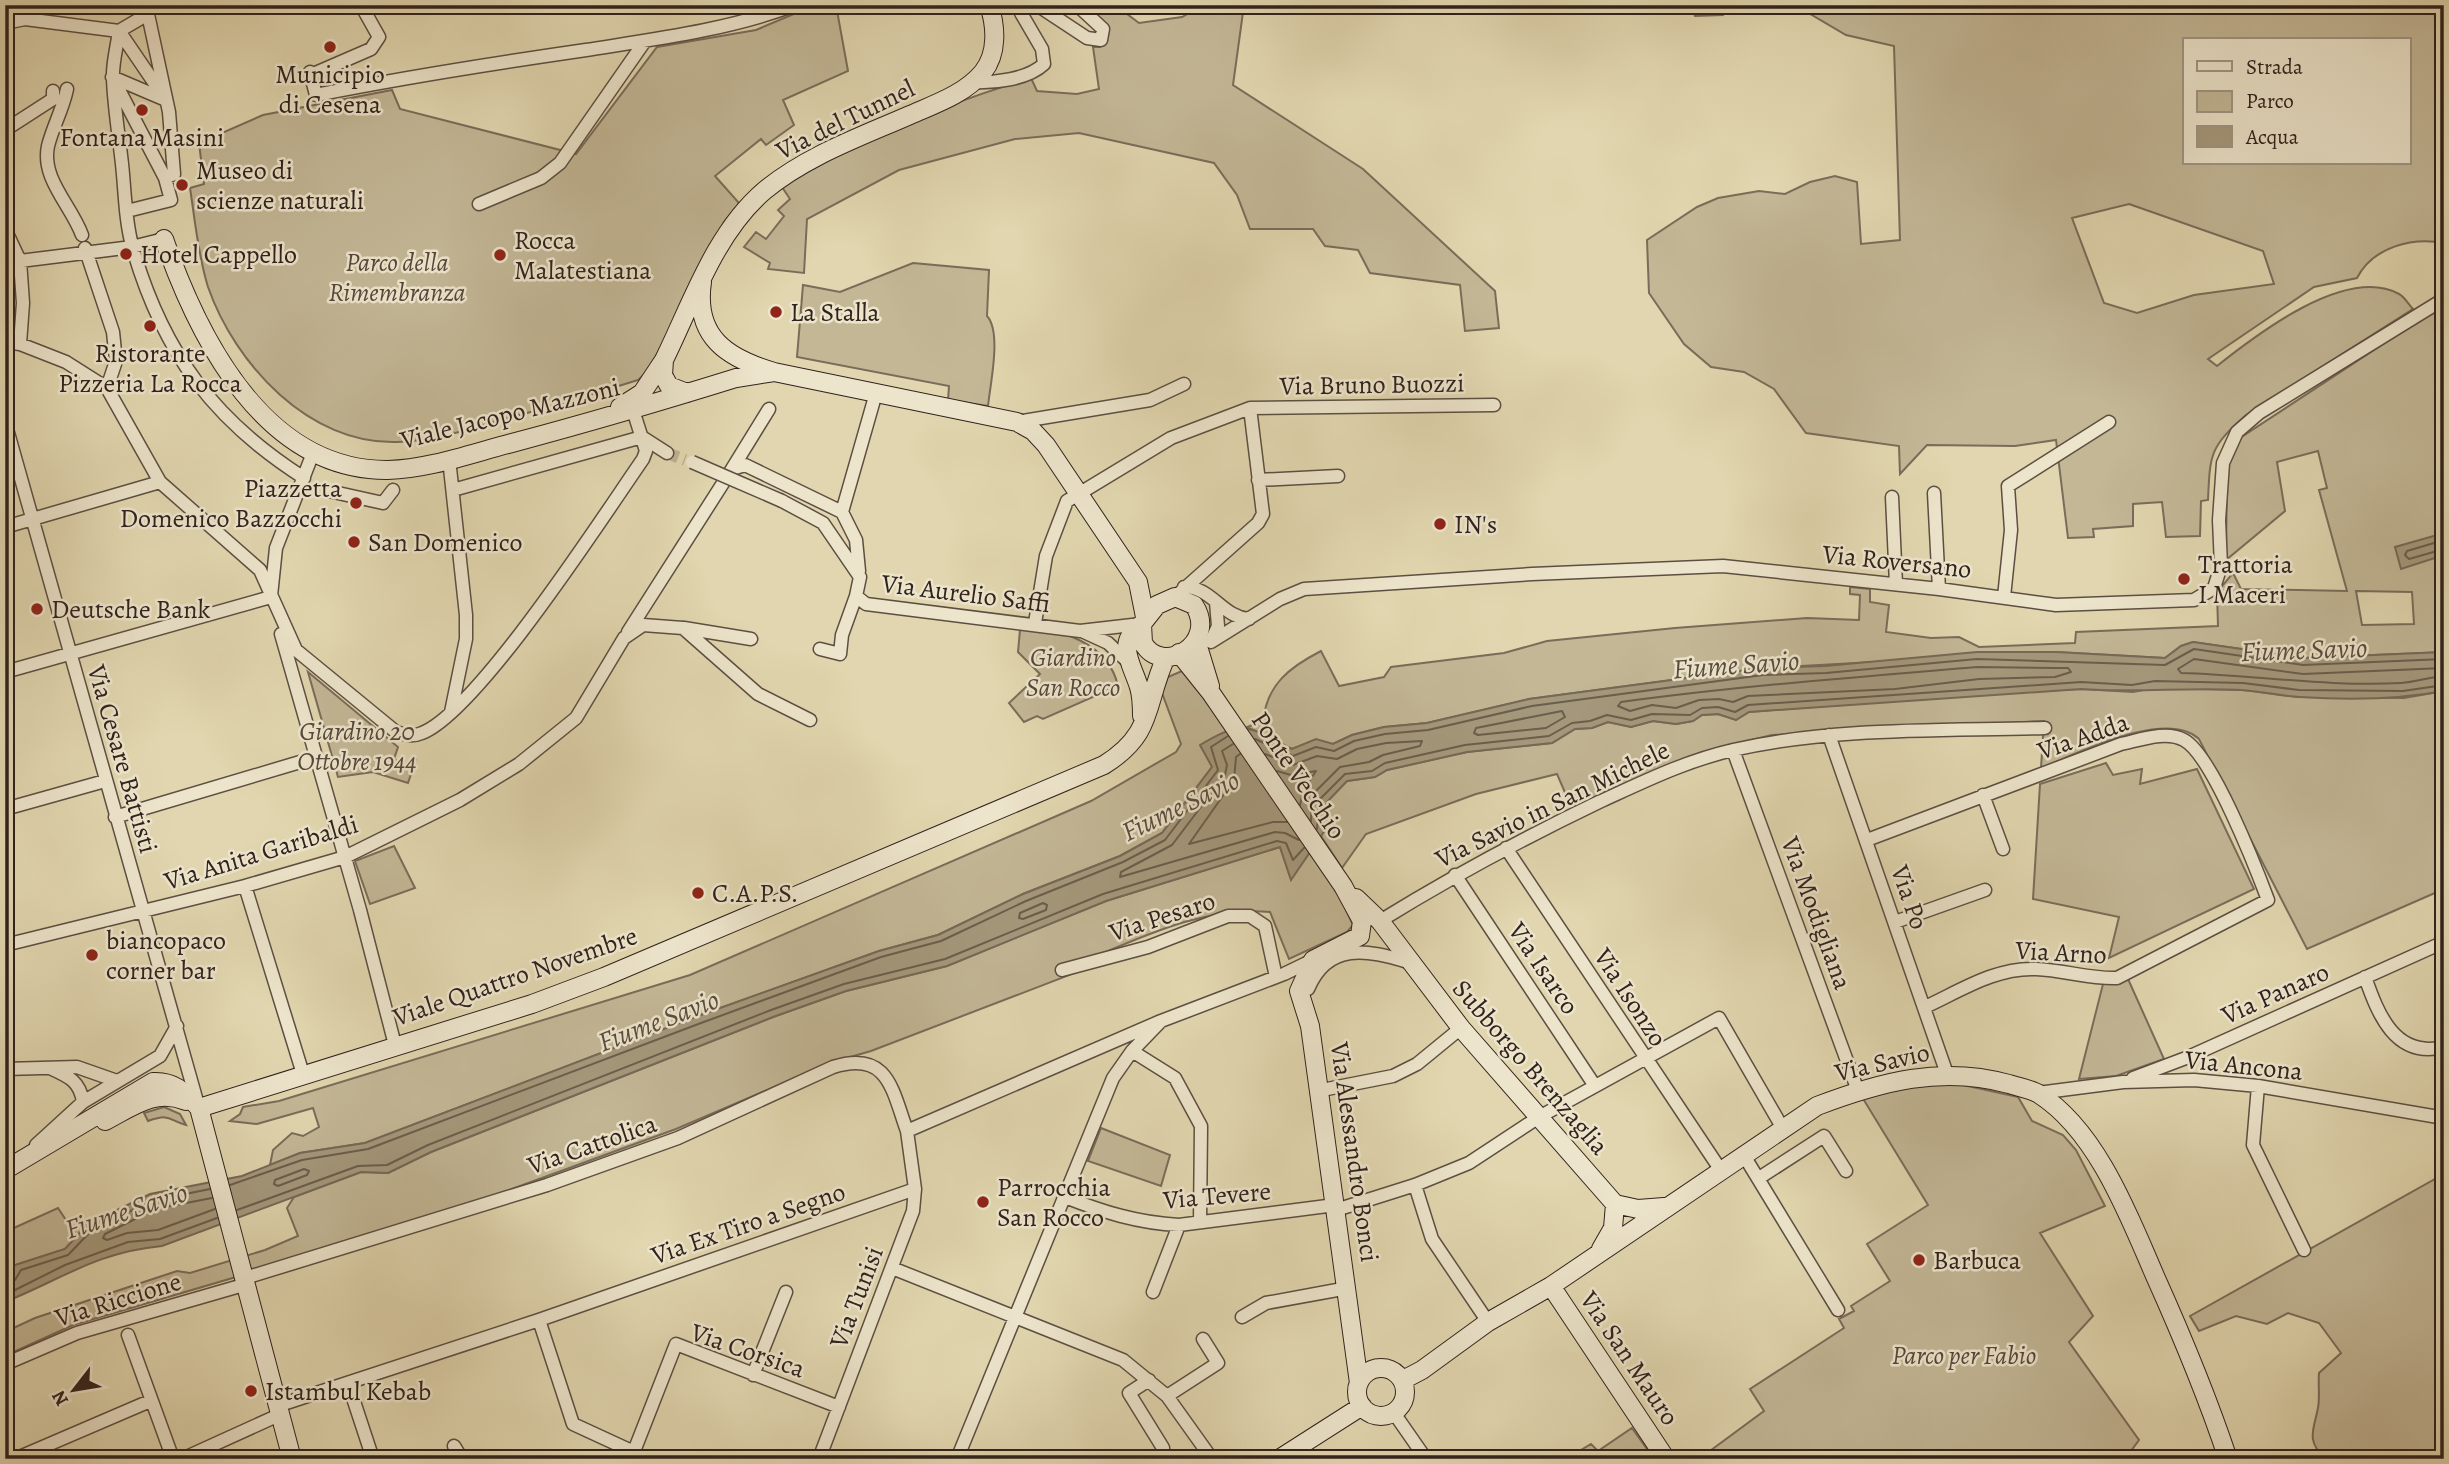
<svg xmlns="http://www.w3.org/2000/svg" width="2449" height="1464" viewBox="0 0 2449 1464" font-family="Alegreya,serif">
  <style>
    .green { fill: #c3b796; stroke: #7a6c5a; stroke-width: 2; fill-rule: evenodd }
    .water { fill: #a5997d; stroke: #766957; stroke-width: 2 }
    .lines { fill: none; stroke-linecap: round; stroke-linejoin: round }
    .shore { stroke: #6a5e4d; stroke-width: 2 }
    .street-tunnel { stroke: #beb292; stroke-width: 12; stroke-dasharray: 12 6; stroke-linecap: butt }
    .street-casing { stroke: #5c4f42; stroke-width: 15 }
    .secondary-casing { stroke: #30221d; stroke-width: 20 }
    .street { stroke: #ece4cb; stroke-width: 12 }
    .secondary { stroke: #ece4cb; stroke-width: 18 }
    .street-bridge-casing { stroke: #5c4f42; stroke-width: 15; stroke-linecap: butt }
    .street-bridge { stroke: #ece4cb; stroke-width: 12 }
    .poi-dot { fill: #8f2418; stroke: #ece4cb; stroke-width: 2.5 }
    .labels { text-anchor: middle; stroke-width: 5; stroke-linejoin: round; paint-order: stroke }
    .poi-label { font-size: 26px; fill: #30221d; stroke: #ece4cb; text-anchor: start }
    .street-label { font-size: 26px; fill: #30221d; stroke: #ece4cb }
    .park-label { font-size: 26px; font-style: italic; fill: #55473b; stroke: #ece4cb }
    .water-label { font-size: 28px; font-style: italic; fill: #594c3f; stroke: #ece4cb }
  </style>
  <rect width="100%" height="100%" fill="#e1d6af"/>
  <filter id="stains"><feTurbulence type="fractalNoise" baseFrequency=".00286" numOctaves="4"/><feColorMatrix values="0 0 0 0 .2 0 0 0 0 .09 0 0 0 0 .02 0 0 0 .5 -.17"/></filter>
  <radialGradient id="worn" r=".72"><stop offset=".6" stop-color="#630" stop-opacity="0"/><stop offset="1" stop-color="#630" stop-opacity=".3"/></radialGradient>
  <!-- green -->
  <path class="green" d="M815,5H836L848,71L783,100L794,125L766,145L761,139L715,176L739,203L724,222L649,370L638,380C593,394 547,408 501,420C467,430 432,441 397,442C309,445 235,364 208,287C198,255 195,220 190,188L204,184L199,143L263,115L392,90L400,109L576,154L657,47L756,30Z
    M1085,5H1115L1139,23L1182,17L1203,5H1244L1233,85L1363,169L1495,291L1499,328L1465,331L1460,285L1370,273L1358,250L1325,246L1313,229H1250L1237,195L1214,163L1079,133L1015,139L899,170L807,219L804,273L768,269L770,263L744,247L756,232L766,239L784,216L778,210L790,199L782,187C859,139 944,104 1031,78L1037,91L1077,94L1099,89L1093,47H1100L1107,40Z
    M1690,5H1729L1723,15L1695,16Z
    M1795,5H2444V243C2412,237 2373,247 2357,278L2314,287L2208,359L2217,366C2256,335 2346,265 2399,294C2404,296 2409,305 2413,309L2246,415C2210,447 2210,453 2208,500L2201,501L2200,536L2166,537L2162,502L2133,504V526L2093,529L2094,537L2068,538L2056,440L2015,446L1927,445L1900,474L1899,446L1806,433L1774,389L1744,372L1711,367L1684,344L1649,293L1647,240L1697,207L1718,198L1759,191L1785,194L1810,182L1835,176L1857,182L1861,244L1900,240L1894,46L1846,35ZM2185,40H2409V163H2185ZM2129,204L2263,251L2274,284L2194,295L2137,313L2104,303L2072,218Z
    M913,263L989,270L987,316C1002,332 990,385 988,406L948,400L949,386L797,357L803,285L840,292Z
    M2444,304V652L2303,658L2193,642L2181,646L2165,658L2056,652L1762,668L1529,699L1427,723L1384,727L1352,735L1333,744L1316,740L1292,749L1247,727L1263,721C1267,684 1290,667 1321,651L1339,686L1384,677L1391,667L1504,653L1547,641L1675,628L1807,618L1859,620L1860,595L1850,594V587L1870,589V602L1889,605L1886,632L1931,638L1959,637L1979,647L2075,643L2076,632L2218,626L2217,592L2233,573L2241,589L2347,591L2319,490L2327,488L2318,451L2277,462L2285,511L2226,560L2227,463L2240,438ZM2356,591L2412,592L2414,624L2362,625Z
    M1020,630C1060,625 1109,645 1118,686L1043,719L1037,716L1024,722L1009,703L1040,674L1018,652Z
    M1182,671L1228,728L1212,767L1162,833L1120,856L1023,894L938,935L879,951L698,1016L365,1143L300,1153L270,1165L273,1150L292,1133L303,1136L319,1127L313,1108L257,1124L230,1121L240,1114L243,1107L279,1101L690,975L1091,801L1176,752L1181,744L1162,693L1168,677Z
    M308,672L398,747L394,759L407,767L413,758L416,759L408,783L373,772L338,777Z
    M2155,688L2243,690L2298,697L2404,698L2444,691V889L2307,949L2199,739C2166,708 2077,754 2041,768L2044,721L1772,735C1699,751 1640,779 1573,811L1557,774L1476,794L1366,834L1342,868L1321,836L1327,826L1326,802L1347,781L1375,777L1387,770L1467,752L1552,743L1575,729L1592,728L1608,722L1631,727L1653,721L1676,724L1693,721L1702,715L1718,714L1736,720L1749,712L1980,694L2081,689L2133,692Z
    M2106,763L2113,775L2142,769L2140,784L2197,769L2254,889L2109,958L2119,917L2033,899L2040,784Z
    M394,846L415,888L370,904L355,861Z
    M1280,847L1291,879L1312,849L1330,875L1353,925L1347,932L1289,959L1270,912C1201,905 1132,942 1070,967L1072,974L871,1051L833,1062L676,1129L416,1224L73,1325L5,1356V1332L35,1318L177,1271L190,1273L265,1250L298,1236L287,1208L294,1197L361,1172L388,1173L431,1152L773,1017L846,991L947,966L1106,901Z
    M2128,979L2164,1059L2116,1076L2079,1079L2103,984Z
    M1959,1084L2018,1097L2032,1121L2063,1135L2076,1150L2105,1206L2040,1233L2093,1316L2069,1342L2139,1440L2125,1459H1699L1764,1411L1750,1389L1844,1328L1839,1319L1854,1311L1851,1306L1890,1281L1867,1244L1928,1205L1862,1097L1914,1085Z
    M164,1107L180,1114L186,1125C168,1120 171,1113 148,1121L144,1113Z
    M1101,1128L1170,1155L1161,1186L1088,1161Z
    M2444,1174V1459H2326C2305,1441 2314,1429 2318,1408C2320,1397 2318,1385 2319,1373L2341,1353L2319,1323L2288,1313L2267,1324L2236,1316L2199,1331L2190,1316Z
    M58,1208L70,1226L88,1224L65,1249L15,1265L5,1278V1232Z
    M1632,1428L1654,1459H1566L1591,1444L1598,1451Z"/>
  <!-- water -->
  <path class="water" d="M2444,533V555L2401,569L2395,547Z
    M2193,642L2303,658L2444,652V691C2396,700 2348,700 2300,697C2280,696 2261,691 2241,690C2188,687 2135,693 2081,689L1749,712L1736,720L1718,714L1702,715L1693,721L1676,724L1653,721L1631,727L1608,722L1592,728L1575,729L1552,743L1467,752L1387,770L1375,777L1347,781L1327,802V827L1291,880L1280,847L1106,901L947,966L846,991L773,1017L431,1152L388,1173L361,1172L162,1246C97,1252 62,1279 5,1302V1278L15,1265L65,1249L88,1224L150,1194L242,1176L300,1153L365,1143L698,1016L879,951L938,935L1023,894L1120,856L1162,833L1212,767L1200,745C1246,717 1246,727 1292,749L1316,739L1333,744L1352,735L1384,727L1427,723L1529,699L1762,668L1825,666L1977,652H2056L2165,658L2181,646Z"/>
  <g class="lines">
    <!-- shore -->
    <path class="shore" d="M2444,540L2407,551L2405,555L2409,559L2444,549
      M1977,667L2056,668H2068L2071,672L2055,677L1979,679L1895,689L1748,696L1733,702L1719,699L1699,700L1676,708L1652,705L1630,711L1618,706L1621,702C1739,686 1858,677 1977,667Z
      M2444,668L2303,674L2194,659L2178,669L2181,673C2254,675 2328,687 2401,683C2416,682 2429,677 2444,676
      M1562,711L1565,717L1546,728L1478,735L1474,733L1476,728Z
      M1255,739L1293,756L1316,747L1334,751L1354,741L1385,734L1428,730L1532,706L1763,675L1826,673L1977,659L2165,665L2194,649L2303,665L2444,659
      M1233,744L1222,751L1227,765L1225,775L1172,845L1121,872L1120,877L1275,832L1285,833L1299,840
      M1240,754L1236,757L1234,780L1189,844L1273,822H1287
      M1265,754L1293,765L1317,756L1337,759L1357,749L1386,743L1422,741L1420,746L1383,755L1369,762L1340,767L1312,795L1311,821
      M1277,771L1291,775L1316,771L1303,791L1300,805
      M1317,829L1320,799L1345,774L1372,771L1385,763L1465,745L1549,736L1572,723L1590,721L1607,715L1631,720L1652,714L1690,715L1702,708L1718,707L1735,712L1748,705L2081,682L2132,685L2155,681L2243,683L2299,690L2403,691L2444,685
      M1043,903L1047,905L1046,910L1023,919L1019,918L1020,913Z
      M304,1169L309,1171L307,1175L278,1186L274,1184L275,1180Z
      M230,1185L302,1160L368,1149L701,1023L881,957L941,941L1026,901L1123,862L1165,840L1218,770L1211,747L1228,736
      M212,1198L155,1209L105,1234L103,1238L107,1240L127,1233L158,1230L215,1209
      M237,1210L358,1166L387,1165L428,1145L771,1010L844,984L945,959L1103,894L1277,841L1286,843L1293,860L1304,848
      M5,1283L15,1280L21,1270L68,1255L92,1230L151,1201L210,1189
      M5,1295L65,1265L128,1242L160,1239L217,1218"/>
    <!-- street-tunnel -->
    <path class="street-tunnel" d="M201,7L206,5
      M667,453L685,460"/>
    <defs>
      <path id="street" d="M12,5L25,19
        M1037,5L1087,38L1101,40L1103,29L1077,5
        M5,23L25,19L119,31
        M119,31C117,47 112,64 113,79C114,107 119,136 122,164C125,191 125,222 133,249C163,352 213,420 304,478
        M119,31L164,97
        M119,31L148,14
        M310,72L316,95C406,77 496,63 586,50C656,39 728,30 795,5
        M311,75L371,49L379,37L361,5
        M112,77L166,100
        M972,82C993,83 1027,80 1044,64L1042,49L1021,13L1023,5
        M116,84L165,178
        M67,89C63,109 53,126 48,146C41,179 71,205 82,235
        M5,130L53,99V91
        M479,204L541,178L560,163L645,41
        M127,211L171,200L165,178L174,174L169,112L146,5
        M5,229L20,261L132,247L164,239
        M85,248L113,332L116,361L107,388
        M5,342L20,344L66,362L107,388L160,482L260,570L296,650L396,732C405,735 413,737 422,733C478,711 604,515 643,459L646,451L633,410
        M20,344L23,303L20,261
        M1250,408L1494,405
        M5,422L198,1105
        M1017,422L1150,400L1184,384
        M642,437L667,453
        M449,459L466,615V639L451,712
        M732,469L769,409
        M1258,480L1338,476
        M453,490L642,437
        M329,491L383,503L393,490
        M1934,493L1939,589
        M1892,497L1896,584
        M782,501L823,523L860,577L856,596L866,604L1080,631L1141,624
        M842,512L876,393
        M5,527L160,482
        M1184,587C1212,587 1222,617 1249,619
        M271,596L276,548L313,453
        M2004,597L2011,530L2008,486L2109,422
        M1035,623L1046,556L1067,501L1171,438L1250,408L1263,514L1258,523L1175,597
        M684,628L751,639
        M628,632L732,469L745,465L842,512L856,540L859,571
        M1084,632L1108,643L1128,662
        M281,634L360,910L395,1045
        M1211,641L1218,626L1216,602
        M1211,642L1280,599L1304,589L1532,574L1723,566L1939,589L2056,605L2194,600L2214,588L2221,566L2219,520L2223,463L2237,432L2259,413L2444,299
        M820,649L840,654L842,635L856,596
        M5,672L271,597
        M1829,735L1947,1074
        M1733,750L1858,1091
        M1983,795L2003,849
        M5,809L105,781
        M115,817L317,757
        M1867,840L2121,744C2140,740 2166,730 2184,740C2212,755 2256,868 2268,900L2117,978C2089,979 2064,970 2036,969C1996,967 1960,991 1925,1007
        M1506,848L1720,1169
        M1455,875L1595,1086
        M245,886L303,1074
        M1380,921C1451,877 1524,838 1599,802C1643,782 1685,761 1733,750C1834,727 1942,731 2045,728
        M1895,922L1985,890
        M5,945L245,886L345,857L460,800L519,764L576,718L624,638L643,625L683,628L758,694L810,720
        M1062,970L1148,947L1228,916H1250L1265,926L1276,977
        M2365,977C2378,1014 2395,1059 2444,1047
        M1308,989C1328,941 1368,950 1408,962
        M1132,1051L1175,1078L1201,1126L1200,1222
        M50,1068C68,1076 80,1081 83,1102
        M5,1069L77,1067L117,1081
        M2133,1078L2186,1058L2444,942
        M2258,1086L2253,1145L2304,1250
        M1317,1091L1393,1076L1417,1064L1461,1028
        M2038,1093L2123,1082L2194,1080L2258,1086L2444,1118
        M36,1145L83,1102L160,1056L177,1026
        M1743,1154L1838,1310
        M1759,1178L1824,1136L1846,1171
        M1415,1185L1432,1239L1488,1322
        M1065,1197C1103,1212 1138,1223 1179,1225L1335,1205
        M1336,1210L1415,1185L1469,1163L1539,1117L1719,1018L1782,1127
        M892,1268L1123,1360L1167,1396L1212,1459
        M245,1278L547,1185L678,1138L833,1067C888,1050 892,1089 907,1131
        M1153,1292L1179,1225
        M1242,1317L1266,1303L1348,1288
        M539,1320L573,1424L649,1459
        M128,1335L173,1459
        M5,1364L77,1333L247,1284
        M753,1375L786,1292
        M1149,1380L1129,1393L1163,1448
        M348,1383L373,1459
        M1167,1396L1218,1363L1203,1339
        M277,1406L539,1320L915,1189L907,1131L1161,1021
        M1394,1413L1426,1459
        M454,1446L462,1459
        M15,1459L150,1401
        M182,1459L279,1415
        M631,1459L676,1344L839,1407
        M819,1459L913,1211L915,1189
        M957,1459L1113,1078L1132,1051L1161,1021L1284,974L1313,960"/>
      <path id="secondary" d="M164,239C199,339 265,471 388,470C429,469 473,453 512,443C587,423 662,401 736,378L774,372
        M702,282C694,337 727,358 774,372L1017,422L1033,431L1046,445L1138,582L1145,617
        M687,393L669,386L663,375L664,360C692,303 715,233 764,191C806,156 860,137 910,115C935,104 965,94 983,72C998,53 996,26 989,5
        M620,407L642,393L664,360
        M1175,597L1194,605C1219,643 1162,677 1143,643L1142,624L1157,605Z
        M1141,625C1115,643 1132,664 1139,687C1142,697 1142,707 1142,716
        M1196,640L1210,686
        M1179,653L1211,693L1343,886L1362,921L1360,936L1313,960L1299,991L1310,1026L1359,1383
        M1356,898L1380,921L1461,1028L1615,1204L1638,1209L1664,1207
        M199,1108L532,1004L604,977L1104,765C1155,733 1144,705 1166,657
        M105,1121C132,1107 155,1088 186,1101
        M5,1170L153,1082C175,1081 184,1092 199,1108L292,1459
        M1601,1249L1613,1228L1615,1204
        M1551,1286L1666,1459
        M1357 1392a24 24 0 1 1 48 0a24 24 0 1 1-48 0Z
        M1403,1380L1422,1370L1488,1322L1551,1286L1817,1106C1880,1082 1942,1065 2009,1084C2018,1087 2031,1089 2039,1094C2097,1131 2129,1216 2155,1276C2182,1336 2207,1396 2228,1459
        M1279,1459L1362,1406"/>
    </defs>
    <!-- street casing -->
    <use href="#street" class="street-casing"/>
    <!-- secondary casing -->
    <use href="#secondary" class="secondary-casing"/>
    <!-- street -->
    <use href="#street" class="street"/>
    <!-- secondary -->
    <use href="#secondary" class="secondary"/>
    <defs>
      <path id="street-bridge" d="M692,462L782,501"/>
    </defs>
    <!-- street-bridge casing -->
    <use href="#street-bridge" class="street-bridge-casing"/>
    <!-- street-bridge -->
    <use href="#street-bridge" class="street-bridge"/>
  </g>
  <!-- markers -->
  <g class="poi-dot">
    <circle cx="330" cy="47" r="7"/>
    <circle cx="142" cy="110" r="7"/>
    <circle cx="182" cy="185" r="7"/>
    <circle cx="126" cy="254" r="7"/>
    <circle cx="500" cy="255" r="7"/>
    <circle cx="776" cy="312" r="7"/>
    <circle cx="150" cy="326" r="7"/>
    <circle cx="356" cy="503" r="7"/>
    <circle cx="1440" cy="524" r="7"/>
    <circle cx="354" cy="542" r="7"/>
    <circle cx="2184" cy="579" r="7"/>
    <circle cx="37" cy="609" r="7"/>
    <circle cx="698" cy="893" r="7"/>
    <circle cx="92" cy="955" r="7"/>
    <circle cx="983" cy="1202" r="7"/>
    <circle cx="1919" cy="1260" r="7"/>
    <circle cx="251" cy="1391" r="7"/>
  </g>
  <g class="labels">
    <!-- poi labels -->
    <g class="poi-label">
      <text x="330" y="83" text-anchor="middle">Municipio<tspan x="330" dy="30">di Cesena</tspan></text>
      <text x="142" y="146" text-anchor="middle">Fontana Masini</text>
      <text x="196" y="179">Museo di<tspan x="196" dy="30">scienze naturali</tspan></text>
      <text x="514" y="249">Rocca<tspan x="514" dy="30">Malatestiana</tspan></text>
      <text x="140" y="263">Hotel Cappello</text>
      <text x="790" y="321">La Stalla</text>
      <text x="150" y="362" text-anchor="middle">Ristorante<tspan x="150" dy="30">Pizzeria La Rocca</tspan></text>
      <text x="342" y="497" text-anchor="end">Piazzetta<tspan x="342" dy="30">Domenico Bazzocchi</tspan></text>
      <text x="1454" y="533">IN's</text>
      <text x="368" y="551">San Domenico</text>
      <text x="2198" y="573">Trattoria<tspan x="2198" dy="30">I Maceri</tspan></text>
      <text x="51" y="618">Deutsche Bank</text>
      <text x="712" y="902">C.A.P.S.</text>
      <text x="106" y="949">biancopaco<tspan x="106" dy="30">corner bar</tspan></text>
      <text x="997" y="1196">Parrocchia<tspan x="997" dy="30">San Rocco</tspan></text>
      <text x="1933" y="1269">Barbuca</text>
      <text x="265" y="1400">Istambul Kebab</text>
    </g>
    <!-- street labels -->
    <g class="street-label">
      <text transform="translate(845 119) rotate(-26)" y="9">Via del Tunnel</text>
      <text transform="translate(1372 384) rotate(-1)" y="9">Via Bruno Buozzi</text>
      <text transform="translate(510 413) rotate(-14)" y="9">Viale Jacopo Mazzoni</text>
      <text transform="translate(1897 561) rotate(6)" y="9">Via Roversano</text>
      <text transform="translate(966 593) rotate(7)" y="9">Via Aurelio Saffi</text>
      <text transform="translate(2083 736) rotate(-19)" y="9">Via Adda</text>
      <text transform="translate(123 759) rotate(74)" y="9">Via Cesare Battisti</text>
      <text transform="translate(1299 775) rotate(56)" y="9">Ponte Vecchio</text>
      <text transform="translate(1552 804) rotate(-26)" y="9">Via Savio in San Michele</text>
      <text transform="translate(261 852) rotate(-17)" y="9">Via Anita Garibaldi</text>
      <text transform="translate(1910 897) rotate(71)" y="9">Via Po</text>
      <text transform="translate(1817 913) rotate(70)" y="9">Via Modigliana</text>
      <text transform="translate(1162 916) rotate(-18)" y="9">Via Pesaro</text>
      <text transform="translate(2061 952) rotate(3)" y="9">Via Arno</text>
      <text transform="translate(1544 968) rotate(56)" y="9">Via Isarco</text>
      <text transform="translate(515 976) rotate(-19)" y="9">Viale Quattro Novembre</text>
      <text transform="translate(2275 993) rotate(-24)" y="9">Via Panaro</text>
      <text transform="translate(1631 997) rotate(57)" y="9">Via Isonzo</text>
      <text transform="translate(1882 1062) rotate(-13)" y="9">Via Savio</text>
      <text transform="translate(2244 1065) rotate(6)" y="9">Via Ancona</text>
      <text transform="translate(1531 1067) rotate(49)" y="9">Subborgo Brenzaglia</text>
      <text transform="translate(592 1144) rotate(-19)" y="9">Via Cattolica</text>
      <text transform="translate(1355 1152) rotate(82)" y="9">Via Alessandro Bonci</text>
      <text transform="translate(1217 1195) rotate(-5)" y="9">Via Tevere</text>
      <text transform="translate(748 1223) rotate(-19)" y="9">Via Ex Tiro a Segno</text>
      <text transform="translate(856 1297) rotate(-69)" y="9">Via Tunisi</text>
      <text transform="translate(118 1299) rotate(-17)" y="9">Via Riccione</text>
      <text transform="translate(748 1350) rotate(19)" y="9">Via Corsica</text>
      <text transform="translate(1630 1358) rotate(56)" y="9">Via San Mauro</text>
    </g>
    <!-- park labels -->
    <g class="park-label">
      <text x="397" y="271">Parco della<tspan x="397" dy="30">Rimembranza</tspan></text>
      <text x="1073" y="666">Giardino<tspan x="1073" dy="30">San Rocco</tspan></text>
      <text x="357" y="740">Giardino 20<tspan x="357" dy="30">Ottobre 1944</tspan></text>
      <text x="1964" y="1364">Parco per Fabio</text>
    </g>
    <!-- water labels -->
    <g class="water-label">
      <text transform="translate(2304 649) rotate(-2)" y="10">Fiume Savio</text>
      <text transform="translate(1736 664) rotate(-4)" y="10">Fiume Savio</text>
      <text transform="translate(1180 805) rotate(-26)" y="10">Fiume Savio</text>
      <text transform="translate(658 1020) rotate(-21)" y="10">Fiume Savio</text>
      <text transform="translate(126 1210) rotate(-18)" y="10">Fiume Savio</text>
    </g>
  </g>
  <!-- margin -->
  <rect width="2449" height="1464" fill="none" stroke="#e1d6af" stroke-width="28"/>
  <rect x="7" y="7" width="2435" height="1450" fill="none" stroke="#30221d" stroke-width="3.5"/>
  <rect x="14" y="14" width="2421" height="1436" fill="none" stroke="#30221d" stroke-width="2"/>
  <!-- legend -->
  <rect x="2183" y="38" width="228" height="126" fill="#ece4cb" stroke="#a19685" stroke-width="2"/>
  <rect x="2197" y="61" width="35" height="10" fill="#ece4cb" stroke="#a19685" stroke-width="2"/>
  <text x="2246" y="74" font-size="21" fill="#30221d">Strada</text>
  <rect x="2197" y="91" width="35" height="21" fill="#c3b796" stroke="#a19685" stroke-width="2"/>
  <text x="2246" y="108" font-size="21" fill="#30221d">Parco</text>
  <rect x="2197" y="126" width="35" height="21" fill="#a5997d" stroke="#a19685" stroke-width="2"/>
  <text x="2246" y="144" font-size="21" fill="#30221d">Acqua</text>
  <!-- north arrow -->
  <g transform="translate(74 1390) rotate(239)" stroke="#ece4cb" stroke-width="5" paint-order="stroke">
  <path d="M0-5L12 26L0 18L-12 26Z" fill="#30221d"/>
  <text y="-10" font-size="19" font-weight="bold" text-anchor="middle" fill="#30221d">N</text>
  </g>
  <rect width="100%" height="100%" filter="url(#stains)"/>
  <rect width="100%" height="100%" fill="url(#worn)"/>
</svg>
